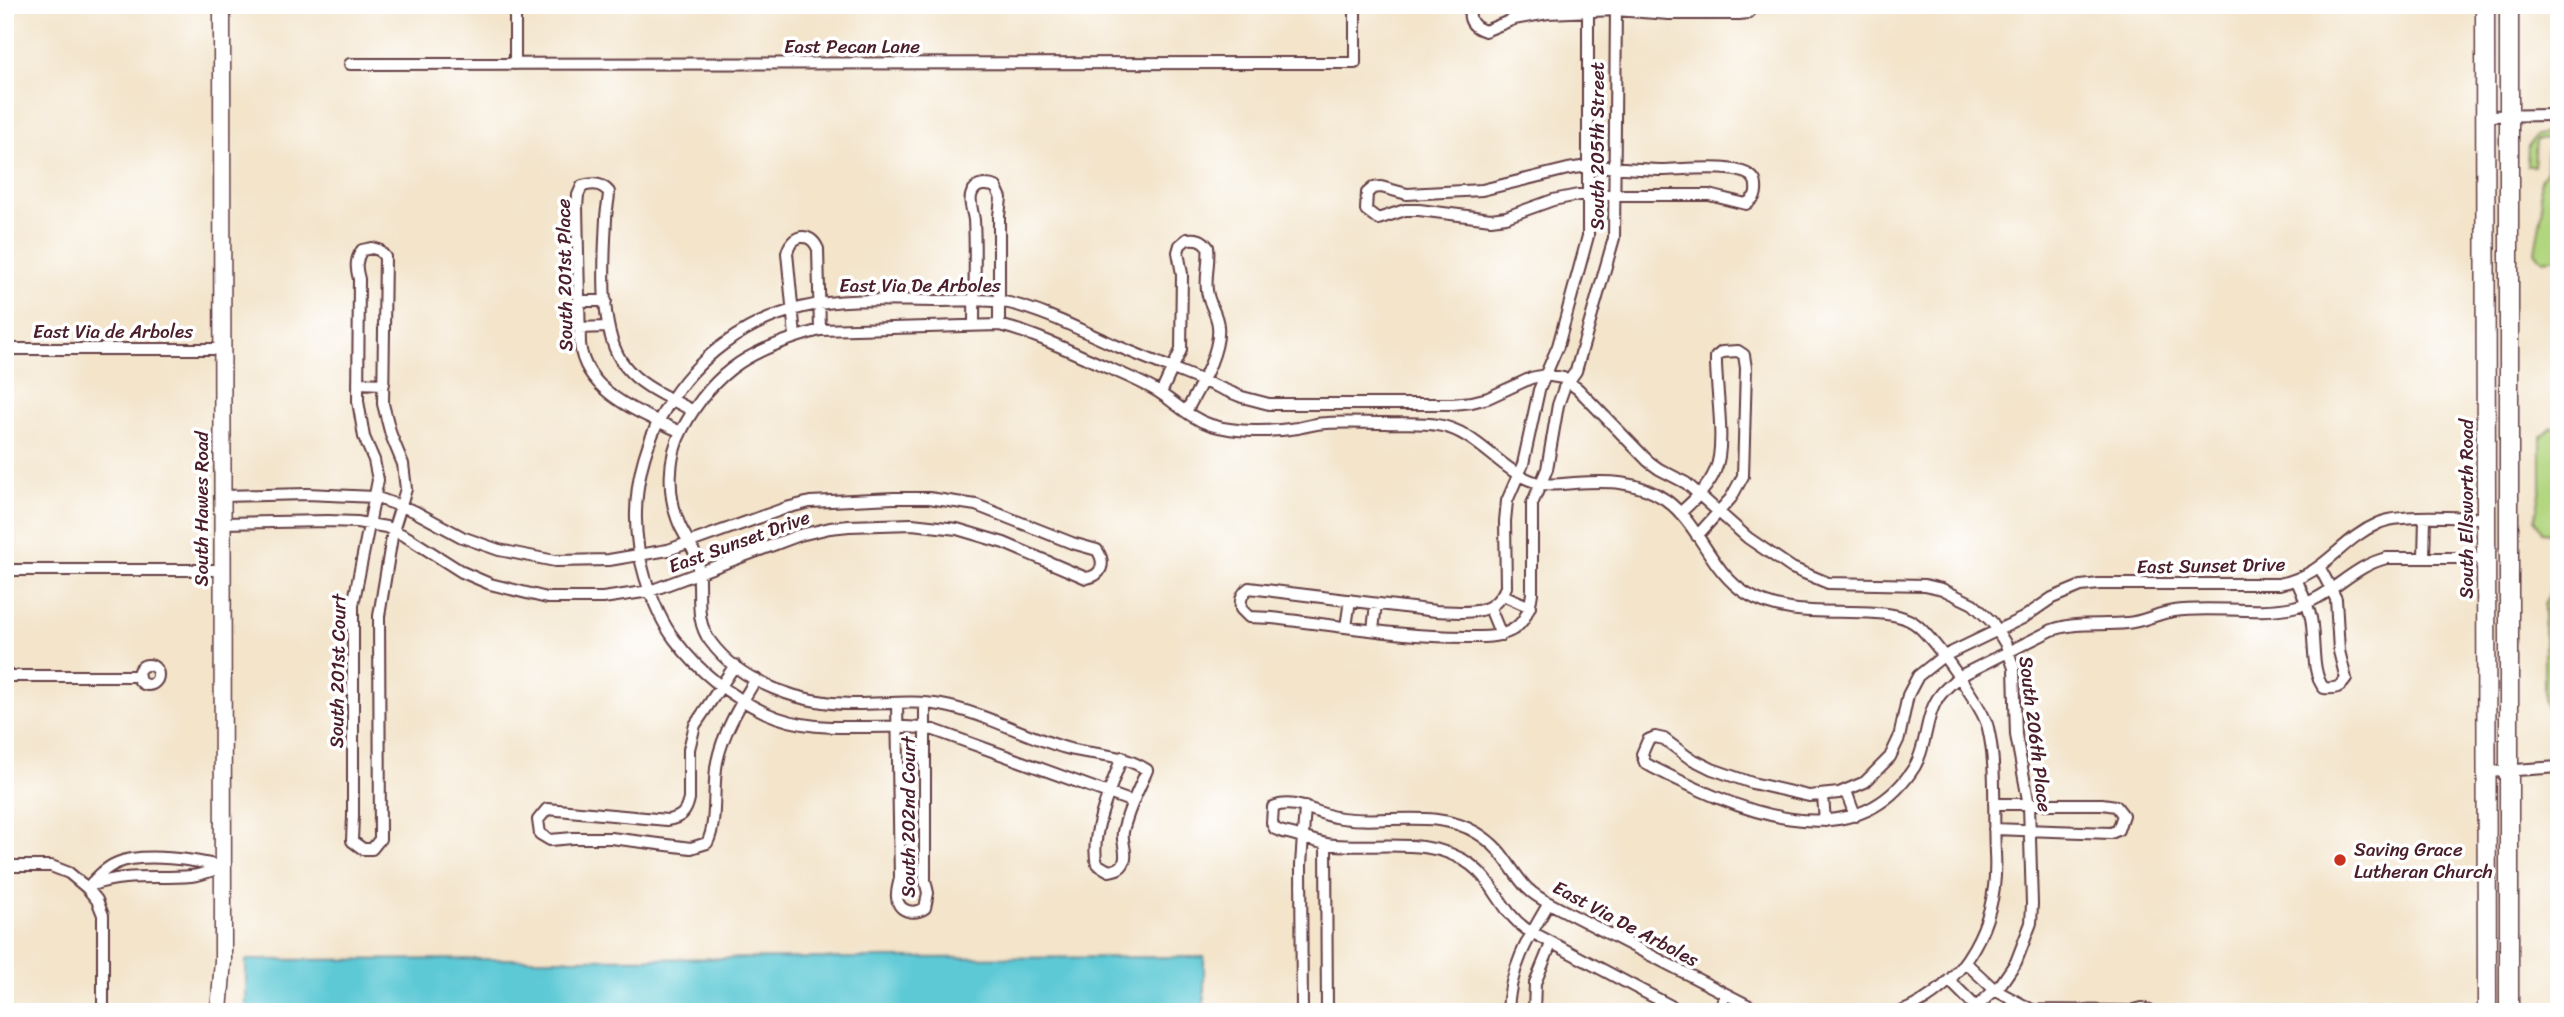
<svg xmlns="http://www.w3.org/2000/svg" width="2564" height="1017" viewBox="0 0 2564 1017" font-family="Sriracha,sans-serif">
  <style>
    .green { fill: #b2d67f; stroke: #7e7a55; stroke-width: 2 }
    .water { fill: #5dc9d5; stroke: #547480; stroke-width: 2 }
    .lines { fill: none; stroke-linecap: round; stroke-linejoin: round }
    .street-casing { stroke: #633d43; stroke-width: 14 }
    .secondary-casing { stroke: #633d43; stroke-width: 19 }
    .primary-casing { stroke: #633d43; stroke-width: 21 }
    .street { stroke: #fff; stroke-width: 10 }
    .secondary { stroke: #fff; stroke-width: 16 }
    .primary { stroke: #fff; stroke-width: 18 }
    .poi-dot { fill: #c8321e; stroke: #fff; stroke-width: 2.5 }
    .labels { text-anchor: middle; stroke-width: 7; stroke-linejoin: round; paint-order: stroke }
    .street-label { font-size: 19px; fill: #4a1f2b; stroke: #fff }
    .poi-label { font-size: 19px; fill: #4a1f2b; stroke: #fff; text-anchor: start }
  </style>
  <rect width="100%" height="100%" fill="#fff"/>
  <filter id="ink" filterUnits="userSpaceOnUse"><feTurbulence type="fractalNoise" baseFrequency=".0143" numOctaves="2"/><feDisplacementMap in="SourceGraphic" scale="14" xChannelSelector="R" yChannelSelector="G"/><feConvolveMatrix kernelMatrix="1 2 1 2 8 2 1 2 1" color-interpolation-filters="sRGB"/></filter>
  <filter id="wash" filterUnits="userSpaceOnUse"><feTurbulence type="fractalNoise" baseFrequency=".00686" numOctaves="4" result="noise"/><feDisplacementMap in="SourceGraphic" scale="28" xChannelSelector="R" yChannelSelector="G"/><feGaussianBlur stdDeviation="1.57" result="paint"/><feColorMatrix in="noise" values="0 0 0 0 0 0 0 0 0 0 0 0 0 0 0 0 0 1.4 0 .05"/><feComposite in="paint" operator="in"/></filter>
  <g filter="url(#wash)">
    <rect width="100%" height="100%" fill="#f3e4ca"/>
    <!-- green -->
    <path class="green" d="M2559,132V258L2543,260L2535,252L2542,212L2540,181L2546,170L2547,151L2557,142L2553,139L2536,140L2534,166H2527L2528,146L2536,135Z
      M2551,427L2559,428V534L2542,532L2535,519L2541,488V436Z
      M2550,592L2554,602L2553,623L2557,660L2553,696L2559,705V739H2553L2555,729L2544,700V605Z"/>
    <!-- water -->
    <path class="water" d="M1204,957V1012H246V960Z"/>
  </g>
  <g filter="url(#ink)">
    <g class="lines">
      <defs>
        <path id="street" d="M515,5V64
          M1471,5C1467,19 1472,27 1485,31L1514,19L1548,13L1615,10L1669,14H1739L1748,13L1756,5
          M1588,5V236L1558,346L1539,390L1523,464L1507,501L1505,521L1506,587C1494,618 1463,612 1436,611L1249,588C1241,594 1240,600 1241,609L1249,617L1272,618C1336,625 1401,637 1466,637C1480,637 1495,638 1508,632C1525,625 1530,609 1532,593V504L1547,469L1558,405L1564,388L1576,371L1614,238L1616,5
          M350,64L1355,63V5
          M2485,116L2559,115
          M1588,166C1612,167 1636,169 1660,170C1679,171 1756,159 1756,186C1757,196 1754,198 1746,204L1709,195H1578L1553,200L1506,217L1491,219L1419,210H1405L1378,219L1366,210L1367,193L1373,188L1381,187L1407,194L1482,190L1568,169Z
          M372,248L379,250L385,257L383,404L391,435L403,464L406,489L393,531L379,616L380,839L372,849H363L352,841L353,816V605L378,480L374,460L364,437L358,401L359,279C356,268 355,260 362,250Z
          M579,301H606
          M974,326C974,291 976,255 974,220C973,211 968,201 972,193C976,183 988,184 996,187L1001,198L999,216V325
          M579,328L607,327
          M795,336L787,253C791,235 810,230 818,249L820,330
          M5,349H222
          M358,383L384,384
          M1161,393L1181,350L1182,274L1178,252L1180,245L1187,239C1197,238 1202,239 1208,247C1210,261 1205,276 1207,290C1208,303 1217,313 1218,326C1221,353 1198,389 1186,412
          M681,432C641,413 585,393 580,344L577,207L578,195L582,186C593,183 601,183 609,192C609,201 606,210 606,219C604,261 598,333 625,366C641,387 670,398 693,411
          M222,496L307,494L375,497L414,511L462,537L499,550L555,561L609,560L668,550L786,508L810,502L894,498H929L976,505L1072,543L1097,550C1106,563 1102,576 1086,578L1004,543L957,529L912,524L849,526L830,528L800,535L650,591L603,598H547L490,584L462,572L407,537L386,527L357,522L328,521L222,523
          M1680,513C1693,501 1708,488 1715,471C1727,446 1715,386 1716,357L1722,352L1738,351L1744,355L1746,368L1743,476L1731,498L1697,536
          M2487,518C2461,518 2401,513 2379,523C2339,540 2326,575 2279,584H2099L2081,586L2052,598L2023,618L1942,657L1918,676L1908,695L1899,738L1890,757L1865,782L1839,793L1809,796L1752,783L1712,769L1688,757L1664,739L1655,737L1648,740L1642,754L1645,763L1652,767C1731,807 1853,865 1915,766C1926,747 1925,724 1934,705C1939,693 1949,686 1958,677L2052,630C2077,621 2101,626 2127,623C2143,622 2158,613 2174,611C2213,605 2254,615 2293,607C2329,600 2351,566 2387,558H2487
          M2424,557L2425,518
          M5,570H222
          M2297,581C2302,593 2308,605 2311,618C2315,638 2311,674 2324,688C2335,689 2340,688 2346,679L2339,651L2336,599L2320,568
          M1503,595L1530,607
          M1490,608L1501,635
          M1346,627L1350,600
          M1373,630L1376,604
          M735,665L695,725L689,749V799C686,813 681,818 667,820L547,809L538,820L540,834L550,840L573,838H611L691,848L707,843C718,823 712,786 717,762C723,732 740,705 756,679
          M138 675a10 10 0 1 1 20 0a10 10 0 1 1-20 0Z
          M5,676H139
          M897,703L900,878C899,884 896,891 897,897C898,912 914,915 925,908L928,893L925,880V703
          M1122,757C1112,785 1089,835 1097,864L1109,871C1115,870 1120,869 1123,864C1129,855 1121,842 1123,832C1127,811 1139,789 1147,770C1119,752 1095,756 1066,748C1023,736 985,713 941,705C913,700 885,704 856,704C805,705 742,685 710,641C691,616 705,583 695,554C691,545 685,536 680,526C667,496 667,457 683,428C716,367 755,348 820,330L999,325C1033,333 1063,348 1095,362C1115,371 1136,379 1155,390C1174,401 1189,418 1211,425C1237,433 1272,432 1298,428C1308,426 1317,423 1327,423C1347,422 1367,423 1386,423C1403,424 1421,422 1437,425C1479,431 1499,472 1538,483C1549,486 1562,484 1574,483C1607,481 1637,480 1666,500C1700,525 1710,571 1747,594C1786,618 1833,609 1876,613C1891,614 1906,616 1918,626C1934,640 1984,708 1988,728C1997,765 1993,814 1995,853C1999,921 1966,985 1901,1012
          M2487,772L2559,767
          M1846,791L1855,816
          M1823,796L1825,821
          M1133,802L934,730C877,720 820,738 766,713C730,696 699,672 675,640C661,622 652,599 645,577C609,458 684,335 804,307C847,297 894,301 938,301C961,301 986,298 1009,303C1044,311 1078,329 1112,344C1155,362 1199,379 1242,397L1269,404H1453L1472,402L1488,398L1531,378L1545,375L1563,378L1578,389L1648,461L1659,469L1686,483L1748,538L1792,568L1828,583L1925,585L1942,589L1973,604L1992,622L2005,643L2014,668L2016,735L2029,805L2032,904L2031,923L2016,962L2001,984L1971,1012
          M1994,804H2102L2116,806L2123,815L2118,830L2111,833L1994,829
          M1326,844L1327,1012
          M5,866H51L69,873L87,888L97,900L103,915V1012
          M92,885C125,873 157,879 191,876C202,875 213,870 223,867
          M87,888C96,878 105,868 117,863C143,852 196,860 223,867
          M1966,963L1995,990L2032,1010L2131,1011L2142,1008L2152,1012
          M1949,980L1976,1007L1984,1012
          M5,1006L12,1012
          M1302,1012L1301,865L1305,807
          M1508,1012C1509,970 1528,938 1549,903
          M1534,1012L1535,983L1551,944
          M1682,1012L1526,929C1501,911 1494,882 1471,865C1433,836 1379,849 1335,845C1317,844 1301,835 1283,832L1275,829L1272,823L1273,807C1294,798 1315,813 1335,817C1382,826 1434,807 1477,833C1505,850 1508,868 1527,888C1533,894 1541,899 1549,903L1761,1012
          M1719,1012L1725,995"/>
        <path id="secondary" d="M219,1012L223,960L222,5"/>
        <path id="primary" d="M2485,5L2487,1012
          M2509,5V1012"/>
      </defs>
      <!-- street casing -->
      <use href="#street" class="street-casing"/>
      <!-- secondary casing -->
      <use href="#secondary" class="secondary-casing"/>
      <!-- primary casing -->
      <use href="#primary" class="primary-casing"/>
      <!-- street -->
      <use href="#street" class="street"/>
      <!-- secondary -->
      <use href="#secondary" class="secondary"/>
      <!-- primary -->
      <use href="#primary" class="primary"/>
    </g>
  </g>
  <!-- markers -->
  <circle class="poi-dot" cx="2340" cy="860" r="7"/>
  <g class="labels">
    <!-- street labels -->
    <g class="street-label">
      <text x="852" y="53">East Pecan Lane</text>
      <text transform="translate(1597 146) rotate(-90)" y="7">South 205th Street</text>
      <text transform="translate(564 275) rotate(-91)" y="7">South 201st Place</text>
      <text x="920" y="292">East Via De Arboles</text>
      <text x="113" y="338">East Via de Arboles</text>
      <text transform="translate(201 509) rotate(-90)" y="7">South Hawes Road</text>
      <text transform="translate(2466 509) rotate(-90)" y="7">South Ellsworth Road</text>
      <text transform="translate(739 541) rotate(-20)" y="7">East Sunset Drive</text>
      <text transform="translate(2211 565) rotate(-1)" y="7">East Sunset Drive</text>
      <text transform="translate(337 671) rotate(-89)" y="7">South 201st Court</text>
      <text transform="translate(2036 734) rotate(83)" y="7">South 206th Place</text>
      <text transform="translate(908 817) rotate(-90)" y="7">South 202nd Court</text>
      <text transform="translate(1626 923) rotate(28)" y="7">East Via De Arboles</text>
    </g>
    <!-- poi labels -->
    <g class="poi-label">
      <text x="2354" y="856">Saving Grace<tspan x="2354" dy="22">Lutheran Church</tspan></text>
    </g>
  </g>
  <!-- margin -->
  <rect width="2564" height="1017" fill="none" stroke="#fff" stroke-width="28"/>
</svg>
